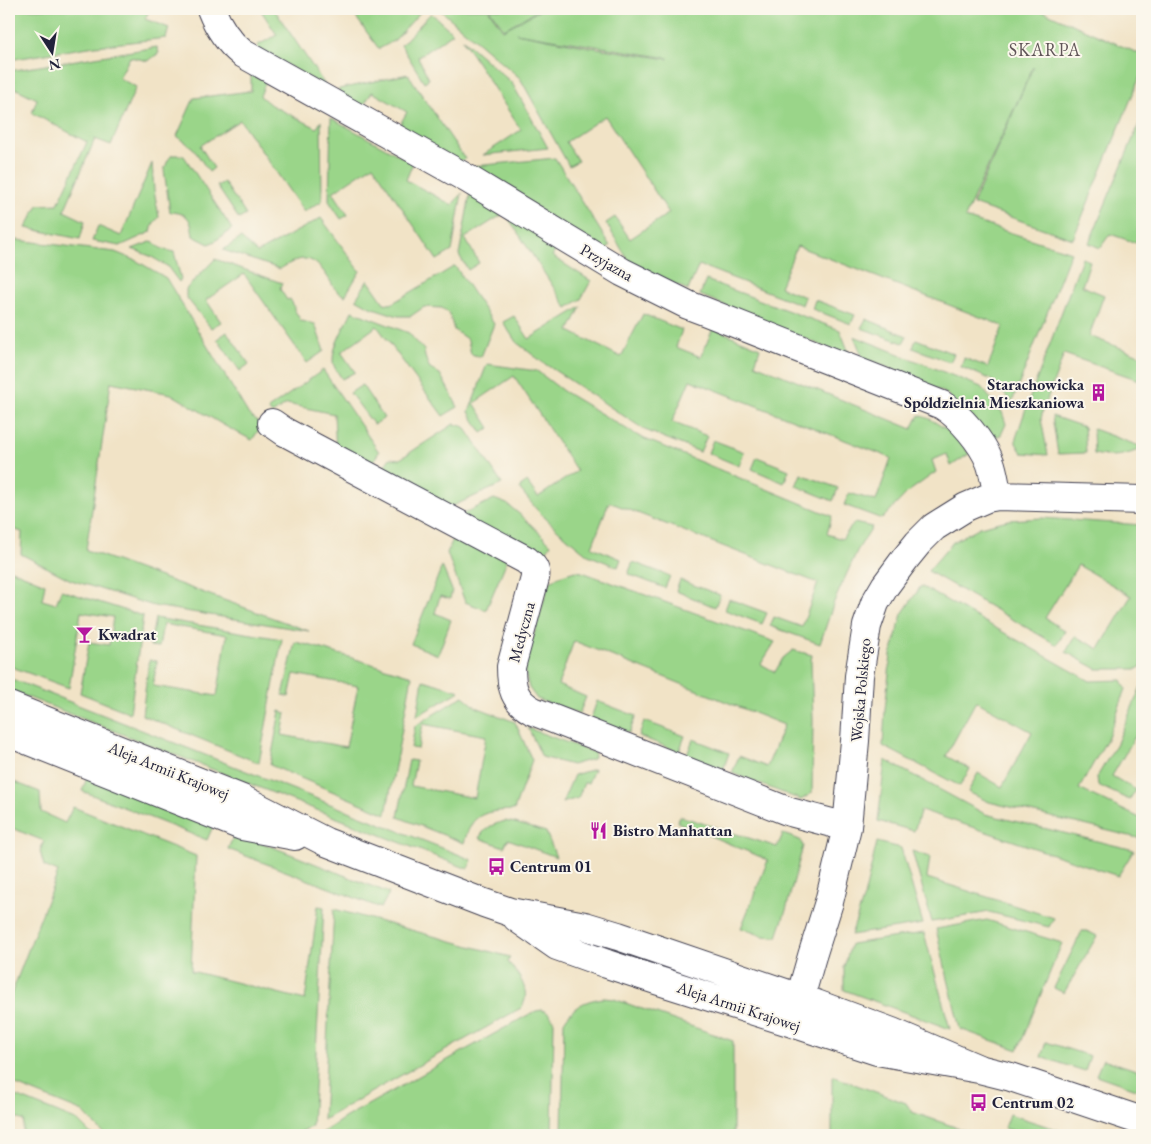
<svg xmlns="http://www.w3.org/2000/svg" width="1151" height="1144" viewBox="0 0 1151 1144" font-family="'EB Garamond',serif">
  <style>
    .green { fill: #9ad589; stroke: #5e7c62; fill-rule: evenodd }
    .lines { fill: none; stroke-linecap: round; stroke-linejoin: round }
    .minor-casing { stroke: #413f50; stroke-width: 30 }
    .tertiary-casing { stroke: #413f50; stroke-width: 30 }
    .minor { stroke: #fff; stroke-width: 28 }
    .tertiary { stroke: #fff; stroke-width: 28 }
    .labels { text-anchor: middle; stroke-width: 4; stroke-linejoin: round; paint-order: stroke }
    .street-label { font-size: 16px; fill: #22223b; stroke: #fbf7ec }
    .poi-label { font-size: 16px; font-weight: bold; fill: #22223b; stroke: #fbf7ec; text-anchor: start }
    .neighbourhood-label { font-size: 18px; letter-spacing: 1px; fill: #605558; stroke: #fbf7ec }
  </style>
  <rect width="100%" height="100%" fill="#fbf7ec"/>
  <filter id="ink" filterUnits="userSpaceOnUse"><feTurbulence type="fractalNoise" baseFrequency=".02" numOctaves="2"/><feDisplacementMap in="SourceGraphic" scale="10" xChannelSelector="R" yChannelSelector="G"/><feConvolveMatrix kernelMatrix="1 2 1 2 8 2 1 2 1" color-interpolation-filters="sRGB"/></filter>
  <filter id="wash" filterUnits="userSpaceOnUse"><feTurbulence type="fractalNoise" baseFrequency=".0096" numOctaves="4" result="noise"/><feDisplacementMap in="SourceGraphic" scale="20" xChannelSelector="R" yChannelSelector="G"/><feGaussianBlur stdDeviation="1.12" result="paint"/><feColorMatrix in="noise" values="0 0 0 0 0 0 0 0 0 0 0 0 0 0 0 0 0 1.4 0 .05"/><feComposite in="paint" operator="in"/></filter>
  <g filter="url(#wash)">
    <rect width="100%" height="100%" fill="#f1e3c6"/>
    <!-- green -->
    <path class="green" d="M9,9H150L145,19L169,28L166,38L95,46L9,60Z
      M260,9H274L327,88L258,49V45L277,35Z
      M350,9H423L395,40L379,49Z
      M439,9H488L503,30L542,9H1038L1142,55V72L1073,239L973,204L1033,67L970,206L965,218L1071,252L1012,402L990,379L961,367L964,358L988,367L1003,326L797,246L780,287L805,297L802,305L699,265L688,290L631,265L606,223L615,217L630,239L669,213L605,116L566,142L578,161L569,166L520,78ZM516,33L668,58V59L590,47Z
      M489,9H540L504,29Z
      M431,13L453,33L418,57L429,79L424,82L401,45Z
      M462,39L512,83L548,148L483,155L521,130Z
      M157,47L159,53L148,61L130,57L119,78L136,87L111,145L95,139L64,211L85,221L80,239L26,228L38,205L58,204L87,142L32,113L37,99L9,85V71Z
      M251,74L266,81L260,96L271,105L317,128L321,121L322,201L304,212L240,120L200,146L214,168L209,172L193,148L177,136L194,98L251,91Z
      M408,74L465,159L458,162L398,128L407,112L372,92L362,108L337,98L339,89Z
      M1142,117V245L1110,234L1100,248L1089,243Z
      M331,118L413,163L406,180L452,205L462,193L452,251L437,260L373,165L333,192L348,215L341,219L329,201Z
      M172,155H177L184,156L232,229L215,241L209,244L193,236C191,218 188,213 170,212L164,170L168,160Z
      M555,158L610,246L605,251L473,176L475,166Z
      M152,163L154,190L159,217L153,224L151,232L120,246L92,241L98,226L121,236Z
      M224,182L246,215L239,219L217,186Z
      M471,189L563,239L552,256L591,281L581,299L567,308L505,213L465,238L479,263L468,270L459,255Z
      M321,218L360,271L345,296C333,290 334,286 327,276C311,253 301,256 280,269L223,250L241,238L257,253Z
      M17,240L115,252L137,261L166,278L249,415L262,425L252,440L225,426L171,394L111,382L86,550L309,631L154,606L71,580L21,554L22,532L9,528V241Z
      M153,241C159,249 164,250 174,252L181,279L179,282L167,266L150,256L132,249Z
      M1082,258L1090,261L1082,286L1104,295L1089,336L1142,356V381L1064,354L1043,410L1041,419L1048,455L1022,453L1016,443V438L1026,408Z
      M215,259L282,283L280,289L287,300L290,299L294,306V309L301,321L315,324L324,351L307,363L244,274L206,300L221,322L211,328L186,297V289Z
      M455,266L494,324L481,357L471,354L468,340L454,330L449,313L442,308L424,307L411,316H398L370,307L356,299L368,280L384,303L391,304Z
      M706,280L840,330L851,358L700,295Z
      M815,300L855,315L851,324L812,309Z
      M581,307L569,331L621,357L643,314L682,330L676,347L701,357L713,328L760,348L755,364L912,429L919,415L930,419L957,436L969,454L951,466L947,454L932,460L936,472L908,492L882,519L844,505L849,493L876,501L891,458L690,380L672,422L707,436L700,452L645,430L542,362L516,342L503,322L514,316L529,339Z
      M352,311L409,333L413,338L424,350L425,357L430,369L440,374L458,407L443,416L377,326L341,352L355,372L342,379C339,374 333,367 333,361C332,346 346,325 352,311Z
      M866,319L907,336L903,343L861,328Z
      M227,332L249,364L240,371L217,339Z
      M854,336L981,387L1002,412L1006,424L1001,435L990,438L947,394L873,361L865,363Z
      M916,339L954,354L950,362L913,348Z
      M487,364L537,371L563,391L640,437L832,516L827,534L842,539L854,523L872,527L857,551L834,602L820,644L770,626L774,617L802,627L818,583L609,502L592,547L621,559L618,567L588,555L560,532L538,511L519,488L527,482L538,497L577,471L514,376L474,403L490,428L482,433L469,412Z
      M323,370L379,452L368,469L336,452L334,414L287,404L272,414L268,409Z
      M362,385L384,418L374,425L350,393Z
      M1052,416L1084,427L1086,453L1058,454Z
      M454,424L465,427L502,484L446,509L380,472L390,458L400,459Z
      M1093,429L1142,447V448C1127,456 1111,458 1094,454Z
      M713,440L744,452L739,466L708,453Z
      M757,457L789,470L784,483L752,469Z
      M801,474L838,488L833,501L796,486Z
      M494,499L507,504L523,517L551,544L547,550L531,556L457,517Z
      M1042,518L1142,525V666L1137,669H1097L1066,652L1075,636L1099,649L1131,596L1078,565L1045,618L1065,631L1057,645L928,571L953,542L980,527L1008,520Z
      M457,530L508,558L486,610L465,602L447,553Z
      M633,562L670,576L665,588L628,574Z
      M442,566L452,590L450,599L440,596L435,613L451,620L438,655L411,644Z
      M9,569L45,584L42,600L56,604L61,590L143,616L130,713L80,693L89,642L109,645L113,617L81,612L69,688L9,666Z
      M575,571L582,572L775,642L761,664L775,672L783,658L793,650L812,655L811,661L813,720L812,793L801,800L732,773L739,756L767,767L784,725L574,641L558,685L586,697L579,714L537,699L529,688L524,669L547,590L550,582L559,576Z
      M680,580L720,595L715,607L676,591Z
      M921,586L1090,681L1122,680L1126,689L1107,739L1079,789L1142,819V839L989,802L968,792L978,773L1002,787L1032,732L976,701L946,756L970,769L960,786L883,746L885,709L891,655L902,614Z
      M729,599L767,613L762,624L725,610Z
      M155,618L282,639L259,763L142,715L149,660L157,661L153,686L217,696L227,635L163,624L159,647L150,646Z
      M295,642L312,646L412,676L386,814L270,765L280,711L286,713L282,735L346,747L358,686L294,674L289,697L283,695Z
      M9,678L460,855L472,860L468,869L9,690Z
      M423,680L460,691L417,716Z
      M1142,684V725L1112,776L1136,790L1129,800L1098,785L1097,777L1117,743Z
      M463,696L476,707L515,722L532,760L514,810C498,811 478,810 470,827C467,832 466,837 464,843L398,817L409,760L416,761L411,786L475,798L486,736L423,724L418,749L411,748L415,726Z
      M597,701L636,716L629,733L591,718Z
      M644,721L685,736L679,752L639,736Z
      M528,728L595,753L593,759L572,765L542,757Z
      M693,739L729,753L723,770L687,755Z
      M885,760L985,814L1134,850L1118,876L921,810L914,831L878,821Z
      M594,769L588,783H584L578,798L562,803L574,775Z
      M88,775L214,824L207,840L82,791Z
      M9,780L40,792L41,812L65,823L73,807L196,856L191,971L305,1000L318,906L324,907L312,1126L295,1135H105L83,1112L9,1082V1000L58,872L44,866L40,851L44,841L9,827Z
      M680,816L777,847L783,834L800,840L803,846L786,910L777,937L763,936L741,928L768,860L677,822Z
      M505,821L515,823L546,832L556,857L508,839L504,847L479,838C487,826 492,825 505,821Z
      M235,832L389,893L381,908L228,849Z
      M877,842L901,848L923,924L851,935L864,897Z
      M912,851L930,857L927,878L1054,918L1049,927L989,912L932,922Z
      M334,909L510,957L508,962C518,974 533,992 521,1008L375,1090L323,1120Z
      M987,920L1062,943L1018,1050L960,1029L936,929Z
      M1082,931H1087L1097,936L1064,993L1054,988Z
      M924,933L950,1029L844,990V967L851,944Z
      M604,998L614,999L733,1041V1135H562L564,1022C573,1006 586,1000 604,998Z
      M542,1010C549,1013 551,1015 554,1022L552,1135H421L420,1133L403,1135H322L323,1132L346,1117L526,1016L536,1011Z
      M1046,1042L1090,1056L1085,1071L1041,1057Z
      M1103,1059L1142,1072V1091L1096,1075Z
      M832,1076L906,1103L912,1112L978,1135H832Z
      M9,1093L78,1121L92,1135H22L24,1121L9,1115Z
      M1009,1114L1074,1135H1026L1004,1128Z"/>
  </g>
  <g filter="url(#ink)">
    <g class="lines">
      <defs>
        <path id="minor" d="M211,9C218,27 227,41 242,53L468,179L622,272L688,305L704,311L942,405C960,416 982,442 990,462C994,472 995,485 998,496
          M272,423L285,432L526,560C532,565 537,570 535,578L511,667C511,687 514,701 533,711L790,812L847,827
          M790,1020L800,998L812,956L829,902L847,827L855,741L859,676L867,626L875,603L885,586L905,559L918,543L934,527L966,507L987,498L998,496L1142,500"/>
        <path id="tertiary" d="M9,706L242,799L326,842L484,903L510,912L585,926L618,936L800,998L892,1032L979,1069
          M9,733L242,826L295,836
          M517,918L557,946L607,964L656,980L789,1022L877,1051L979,1069L1011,1077L1142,1121"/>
      </defs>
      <!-- minor casing -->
      <use href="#minor" class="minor-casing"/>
      <!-- tertiary casing -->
      <use href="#tertiary" class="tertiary-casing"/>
      <!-- minor -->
      <use href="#minor" class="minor"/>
      <!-- tertiary -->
      <use href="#tertiary" class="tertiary"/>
    </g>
  </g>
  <!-- icons -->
  <defs>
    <symbol id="building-bare" viewBox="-9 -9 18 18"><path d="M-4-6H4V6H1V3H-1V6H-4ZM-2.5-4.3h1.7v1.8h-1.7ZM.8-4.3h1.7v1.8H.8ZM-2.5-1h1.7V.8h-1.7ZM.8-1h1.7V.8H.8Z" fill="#b5179e" stroke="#fbf7ec" stroke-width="2.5" paint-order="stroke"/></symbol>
    <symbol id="bar-bare" viewBox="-9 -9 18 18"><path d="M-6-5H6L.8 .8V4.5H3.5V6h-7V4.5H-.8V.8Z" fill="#b5179e" stroke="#fbf7ec" stroke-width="2.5" paint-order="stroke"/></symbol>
    <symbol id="restaurant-bare" viewBox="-9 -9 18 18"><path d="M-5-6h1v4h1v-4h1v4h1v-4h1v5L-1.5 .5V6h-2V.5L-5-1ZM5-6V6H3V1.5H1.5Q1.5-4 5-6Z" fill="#b5179e" stroke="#fbf7ec" stroke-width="2.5" paint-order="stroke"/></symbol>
    <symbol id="bus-bare" viewBox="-9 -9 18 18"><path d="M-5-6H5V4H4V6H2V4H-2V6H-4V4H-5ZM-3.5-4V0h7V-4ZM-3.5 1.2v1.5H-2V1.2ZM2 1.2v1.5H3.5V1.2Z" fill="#b5179e" stroke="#fbf7ec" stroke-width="2.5" paint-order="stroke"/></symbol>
  </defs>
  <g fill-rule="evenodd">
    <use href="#building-bare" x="1086" y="380" width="25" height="25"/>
    <use href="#bar-bare" x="72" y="622" width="25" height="25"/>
    <use href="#restaurant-bare" x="586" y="818" width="25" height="25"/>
    <use href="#bus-bare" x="484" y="854" width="25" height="25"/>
    <use href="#bus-bare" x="966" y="1090" width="25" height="25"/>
  </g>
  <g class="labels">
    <!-- street labels -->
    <g class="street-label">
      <text transform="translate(607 262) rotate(30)" y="6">Przyjazna</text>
      <text transform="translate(521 632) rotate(-75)" y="6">Medyczna</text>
      <text transform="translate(860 690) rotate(-85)" y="6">Wojska Polskiego</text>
      <text transform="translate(169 770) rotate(22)" y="6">Aleja Armii Krajowej</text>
      <text transform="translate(739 1006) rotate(18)" y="6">Aleja Armii Krajowej</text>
    </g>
    <!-- poi labels -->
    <g class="poi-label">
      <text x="1084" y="390" text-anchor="end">Starachowicka<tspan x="1084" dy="18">Spóldzielnia Mieszkaniowa</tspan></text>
      <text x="98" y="640">Kwadrat</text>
      <text x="613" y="836">Bistro Manhattan</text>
      <text x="510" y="872">Centrum 01</text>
      <text x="992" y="1108">Centrum 02</text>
    </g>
    <!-- neighbourhood labels -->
    <g class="neighbourhood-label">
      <text x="1045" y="56">SKARPA</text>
    </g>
  </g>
  <!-- margin -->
  <rect width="1151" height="1144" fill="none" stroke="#fbf7ec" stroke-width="30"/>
  <!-- north arrow -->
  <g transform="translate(52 52) rotate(168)" stroke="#fbf7ec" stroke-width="4" paint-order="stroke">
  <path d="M0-4L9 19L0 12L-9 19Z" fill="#22223b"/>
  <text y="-8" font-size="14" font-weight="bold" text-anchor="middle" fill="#22223b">N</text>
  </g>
</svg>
